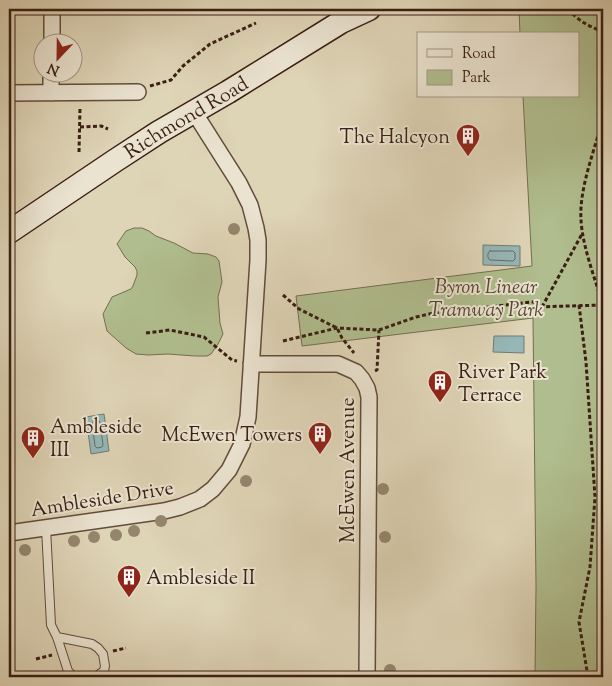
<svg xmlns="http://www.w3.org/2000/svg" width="612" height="686" viewBox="0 0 612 686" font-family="'Sorts Mill Goudy',serif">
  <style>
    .green { fill: #b0bd8e; stroke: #756e50 }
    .water { fill: #95b7b7; stroke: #717a75 }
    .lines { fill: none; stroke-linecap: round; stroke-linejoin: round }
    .shore { stroke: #686b65; stroke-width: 1 }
    .lane-casing { stroke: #634c3c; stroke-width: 10 }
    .street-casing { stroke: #634c3c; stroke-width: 18 }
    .secondary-casing { stroke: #3a1f13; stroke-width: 25 }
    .path { stroke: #3a1f13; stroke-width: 3; stroke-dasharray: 4 2.5; stroke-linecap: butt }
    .lane { stroke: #eae3d0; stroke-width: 8 }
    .street { stroke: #eae3d0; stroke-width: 15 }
    .secondary { stroke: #eae3d0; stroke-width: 22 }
    .tree { fill: #94866d }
    .labels { text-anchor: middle; stroke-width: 4; stroke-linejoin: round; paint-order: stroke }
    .street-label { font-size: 20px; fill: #3a1f13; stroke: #eae3d0 }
    .poi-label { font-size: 20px; fill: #3a1f13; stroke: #eae3d0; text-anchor: start }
    .park-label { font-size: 20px; font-style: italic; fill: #584632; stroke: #eae3d0 }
  </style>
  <rect width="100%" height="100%" fill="#ded4b6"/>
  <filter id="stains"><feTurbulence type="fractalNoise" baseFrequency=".004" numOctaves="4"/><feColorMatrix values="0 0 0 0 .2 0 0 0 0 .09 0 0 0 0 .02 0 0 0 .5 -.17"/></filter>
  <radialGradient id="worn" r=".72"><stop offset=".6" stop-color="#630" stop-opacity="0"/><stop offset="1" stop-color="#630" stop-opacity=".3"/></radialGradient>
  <!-- green -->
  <path class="green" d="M519,9H603V677H535L536,586L533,318L302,346L296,296L532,266L523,96H578V34H520Z
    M134,228H142L149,231L156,236L174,243L193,253L208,254L216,257L219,261L222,282L218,297L220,323L223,334L218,344L211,354L207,356H195L168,354L148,355L136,354L126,348L107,331L103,314L112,297L131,289L133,286L137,275V271L135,267L125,257L117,244L126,231Z"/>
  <!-- water -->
  <path class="water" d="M483,245L520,246V266L483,265Z
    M494,336H524V353L493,352Z
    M104,414L109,451L91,454L86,417Z"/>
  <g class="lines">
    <!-- shore -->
    <path class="shore" d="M490,251H513L515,253V259L513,261L490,260C487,258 487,253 490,251Z
      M99,421L100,422L103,445L102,447L97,448L95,446L92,423L94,421Z"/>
    <defs>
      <path id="lane" d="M46,528L51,625L57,637L68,671L74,677
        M57,637L92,644L98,648L103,654L105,666L104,671L95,677"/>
      <path id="street" d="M52,42V9
        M9,93L138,92
        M51,93V72
        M251,364H338L356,372L362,379L367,388L369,397L367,677
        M9,533L164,511L180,507L200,499L213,489L229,470L242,444L248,417L258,260V240L256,228L250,205L239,183L194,112"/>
      <g id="secondary">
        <path id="s1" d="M9,232L116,160L159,132L228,92L341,22L369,9"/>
      </g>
    </defs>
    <!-- lane casing -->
    <use href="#lane" class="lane-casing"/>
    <!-- street casing -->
    <use href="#street" class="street-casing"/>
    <!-- secondary casing -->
    <use href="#secondary" class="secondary-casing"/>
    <!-- path -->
    <path class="path" d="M568,9C580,22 587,25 603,32
      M150,86L171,80L183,66L210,44L256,23
      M80,127L101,126L108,129
      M79,152L80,108
      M283,295L299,309L337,328L342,338L354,353
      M579,305L586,362L595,497L590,567L579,622L588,677
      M603,305C595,279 582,245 581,219C579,189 595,148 603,119
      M542,307L582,234
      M146,333L170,330L204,337L232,360L237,361
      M283,341L337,328L379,330L416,317L429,314L531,302H535V307L603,305
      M375,371L377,370L379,330
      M113,651L126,648
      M36,659L52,655"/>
    <!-- lane -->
    <use href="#lane" class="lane"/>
    <!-- street -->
    <use href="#street" class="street"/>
    <!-- secondary -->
    <use href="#secondary" class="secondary"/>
  </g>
  <!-- trees -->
  <g class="tree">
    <circle cx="234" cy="229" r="6"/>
    <circle cx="246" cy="481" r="6"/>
    <circle cx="383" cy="489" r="6"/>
    <circle cx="161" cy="521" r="6"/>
    <circle cx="134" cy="531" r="6"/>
    <circle cx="116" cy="535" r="6"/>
    <circle cx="94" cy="537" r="6"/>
    <circle cx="385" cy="537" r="6"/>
    <circle cx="74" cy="541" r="6"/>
    <circle cx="25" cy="550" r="6"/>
    <circle cx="390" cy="670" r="6"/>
  </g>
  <!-- icons -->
  <defs>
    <symbol id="building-pin" viewBox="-11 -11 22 30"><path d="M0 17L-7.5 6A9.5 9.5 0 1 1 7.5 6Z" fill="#8f2418" stroke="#eae3d0"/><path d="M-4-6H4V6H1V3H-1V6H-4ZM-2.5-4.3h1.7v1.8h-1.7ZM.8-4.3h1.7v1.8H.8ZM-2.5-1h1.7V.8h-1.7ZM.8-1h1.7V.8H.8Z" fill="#fff"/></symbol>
  </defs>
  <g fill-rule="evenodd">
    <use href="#building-pin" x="454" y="122" width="28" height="38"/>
    <use href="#building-pin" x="426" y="368" width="28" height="38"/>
    <use href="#building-pin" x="306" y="420" width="28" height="38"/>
    <use href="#building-pin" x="19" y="424" width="28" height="38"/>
    <use href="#building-pin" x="115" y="563" width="28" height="38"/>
  </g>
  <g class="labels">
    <!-- street labels -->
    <g class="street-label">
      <text dy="7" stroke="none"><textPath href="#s1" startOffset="211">Richmond Road</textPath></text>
      <text transform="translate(347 470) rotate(-90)" y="7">McEwen Avenue</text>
      <text transform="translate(102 498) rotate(-9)" y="7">Ambleside Drive</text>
    </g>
    <!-- poi labels -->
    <g class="poi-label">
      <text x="450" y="143" text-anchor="end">The Halcyon</text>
      <text x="458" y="378">River Park<tspan x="458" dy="23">Terrace</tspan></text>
      <text x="50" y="433">Ambleside<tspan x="50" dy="23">III</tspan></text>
      <text x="302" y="441" text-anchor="end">McEwen Towers</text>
      <text x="146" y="584">Ambleside II</text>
    </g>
    <!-- park labels -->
    <g class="park-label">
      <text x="486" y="293">Byron Linear<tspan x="486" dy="23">Tramway Park</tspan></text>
    </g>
  </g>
  <!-- margin -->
  <rect width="612" height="686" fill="none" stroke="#ded4b6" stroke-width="30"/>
  <rect x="10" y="10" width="592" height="666" fill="none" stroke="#3a1f13" stroke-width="2.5"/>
  <rect x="15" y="15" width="582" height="656" fill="none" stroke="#3a1f13"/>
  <!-- legend -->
  <rect x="417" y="32" width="162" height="65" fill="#eae3d0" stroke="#a49584"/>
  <rect x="427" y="49" width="25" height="8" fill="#eae3d0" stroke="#a49584"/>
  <text x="462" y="58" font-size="15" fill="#3a1f13">Road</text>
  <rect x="427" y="70" width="25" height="15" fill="#b0bd8e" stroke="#a49584"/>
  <text x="462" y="82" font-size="15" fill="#3a1f13">Park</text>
  <!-- north arrow -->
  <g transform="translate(58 58) rotate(202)"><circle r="24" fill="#eae3d0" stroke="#a49584"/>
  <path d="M0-4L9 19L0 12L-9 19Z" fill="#8f2418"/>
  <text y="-8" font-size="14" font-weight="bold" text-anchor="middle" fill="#3a1f13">N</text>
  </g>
  <rect width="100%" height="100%" filter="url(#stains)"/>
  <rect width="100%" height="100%" fill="url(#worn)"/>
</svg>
